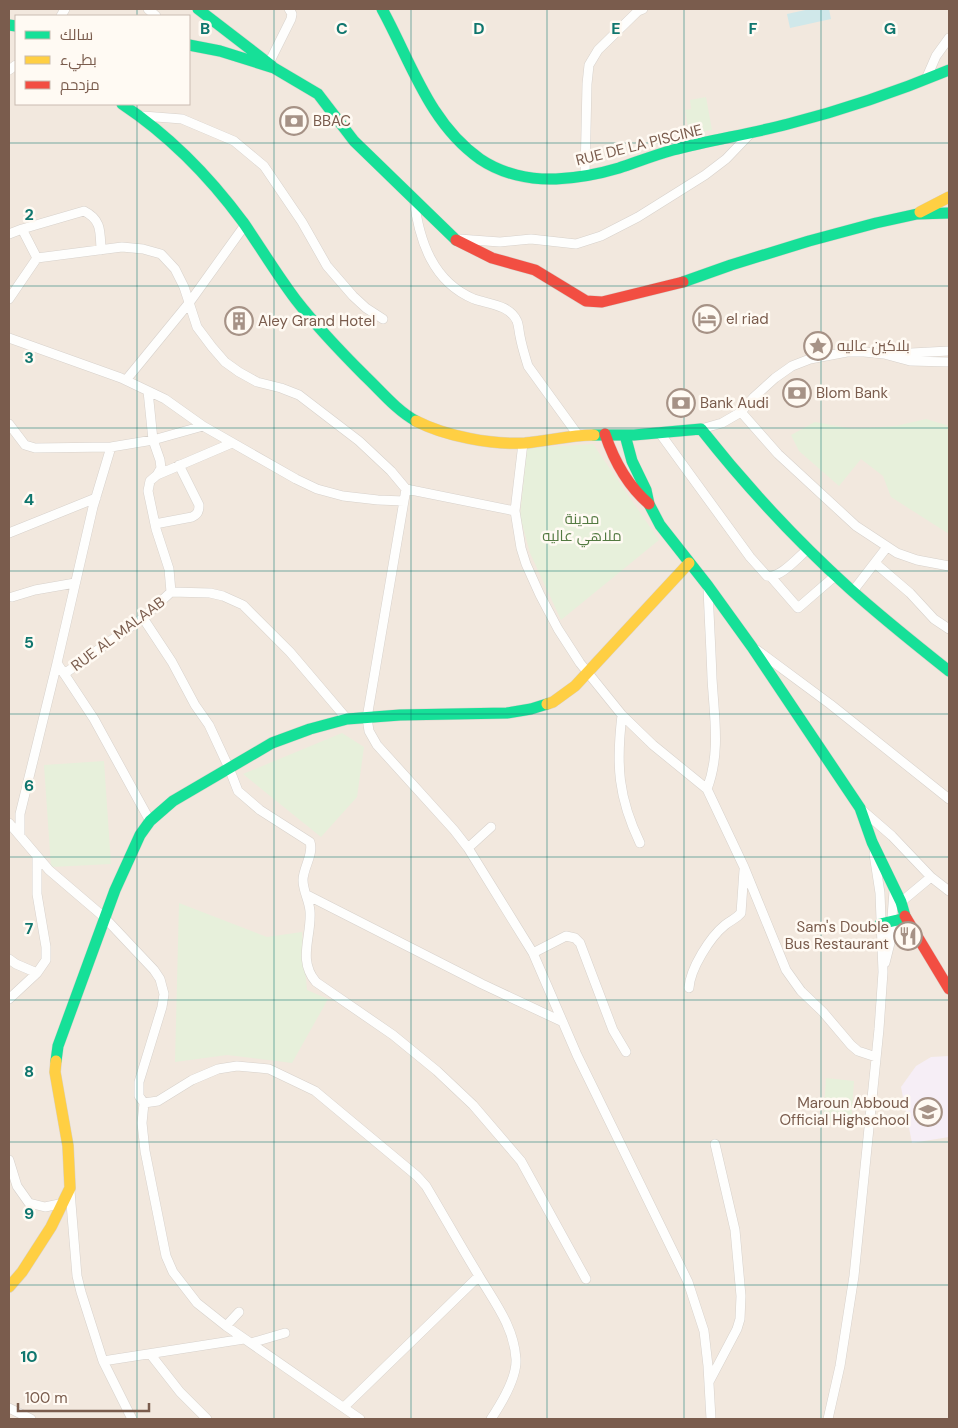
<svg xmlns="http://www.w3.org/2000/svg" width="958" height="1428" viewBox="0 0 958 1428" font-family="'DM Sans',Cairo,sans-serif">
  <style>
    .residential { fill: #f2e8de; fill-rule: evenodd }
    .education { fill: #f6eef6 }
    .green { fill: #e7f0db }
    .water { fill: #d0e8ea }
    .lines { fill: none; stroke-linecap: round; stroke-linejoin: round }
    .street-casing { stroke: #d7d1cb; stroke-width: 10 }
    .fast-casing { stroke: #d9d2cb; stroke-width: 12 }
    .slow-casing { stroke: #d9d2cb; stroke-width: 12 }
    .jam-casing { stroke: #d9d2cb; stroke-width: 12 }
    .street { stroke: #fefefd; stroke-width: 9 }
    .fast { stroke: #16e098; stroke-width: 11 }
    .slow { stroke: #ffcf43; stroke-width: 11 }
    .jam { stroke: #f24e42; stroke-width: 11 }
    .grid { fill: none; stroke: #0f766e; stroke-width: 1; stroke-opacity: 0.55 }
    .labels { text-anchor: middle; stroke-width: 5; stroke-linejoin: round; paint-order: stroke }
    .poi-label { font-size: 15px; fill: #7a5c4d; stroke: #fffaf3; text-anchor: start }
    .street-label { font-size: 15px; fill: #7a5c4d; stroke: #fffaf3 }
    .park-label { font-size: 15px; fill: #537a41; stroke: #fffaf3 }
    .grid-label { font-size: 16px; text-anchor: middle; font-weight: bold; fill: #0f766e; stroke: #fffaf3; stroke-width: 5; stroke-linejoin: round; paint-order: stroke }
  </style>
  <rect width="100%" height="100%" fill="#f9f5f0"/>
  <!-- residential -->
  <path class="residential" d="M9,9H949V1419H9ZM16,16H189V104H16Z"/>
  <!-- education -->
  <path class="education" d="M949,1056V1137L912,1143L901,1087L916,1066L931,1057Z"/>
  <!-- green -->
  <path class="green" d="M706,97L712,130L689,134L685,110L691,109L690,100Z
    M926,419L949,426V534L891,497L883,476L861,459L839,486L799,451L791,435L815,422L853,429L896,426Z
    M593,444L659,540L561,620L530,553L520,516L527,448Z
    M342,733L364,747L357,797L321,837L243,774Z
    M104,761L111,864L51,867L44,765Z
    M179,903L267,937L302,932L307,990L328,999L292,1063L227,1055L175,1062Z
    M826,1078L854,1081L851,1123L823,1121Z"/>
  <!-- water -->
  <path class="water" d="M810,9H829L831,19L790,28L787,14Z"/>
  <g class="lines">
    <defs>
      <path id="street" d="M148,9L156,16
        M61,16L65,9
        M269,63L291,19L292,14L289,9
        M9,70L16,65
        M926,79L936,56L949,38
        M143,116L182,119L234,141L264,166L302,222L327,266L353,296L366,308L383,319
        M585,175L587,84L589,65L598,50L638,11L643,9
        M414,199C419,241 433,282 474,299C489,304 510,305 517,321C519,326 519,332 520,336C522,347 525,356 528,366L578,435
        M22,229L84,211C102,220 100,232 101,250
        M9,234L22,229L37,258L122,247L143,249L161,254L175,269L184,287L197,327L212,347L225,362L239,372L257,382L281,388L299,395L359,441L391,471L406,489L515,511L523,443
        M459,239L500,242L531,239L576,244L601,236L638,217L705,175L726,159L750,134
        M9,299L37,258
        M9,338L121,378L165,399L203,426L296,479L317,489L343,496L378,500L404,501
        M892,354L949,351
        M126,380L189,303L245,225
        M148,391L153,440L160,460L161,468L157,475L150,481L148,491L156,529L169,569L171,592L210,593L223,596L243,605L290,652L347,719
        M741,412L778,454L856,526L897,553L917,560L949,566
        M9,424L25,445L35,448L111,447L153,440L203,426
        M701,429L722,423L741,412L754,397L775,378L792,366L810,359L847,352H864L884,354L910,361L949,362
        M659,432L750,557L767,576C780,579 798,557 808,549
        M111,447L93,507L57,663L94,719L150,821
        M157,475L232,443
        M406,489L367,718L369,731L377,745L454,830L468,848L533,953L577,1055L688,1282L704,1331L708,1366L711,1419
        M515,511L521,548L526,564L540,595L558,629L580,663L622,715L653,745L707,789L744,867L786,970L801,991L823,1012L851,1045L858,1051L876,1057
        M155,524L192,517C198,514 199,511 199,505L179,465
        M9,533L96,498
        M875,563L910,593L934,619L949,629
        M771,577L798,608L835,576
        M853,591L887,547
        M12,597L35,590L75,583
        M143,618L172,662L195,705L209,725L229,768L238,791L260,810L310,842C314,854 303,868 303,880C303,891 309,900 310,911C312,936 297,960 316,982L393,1035L437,1071L473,1105L521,1161L586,1279
        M757,650L830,704L949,799
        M64,674L143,618L171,592
        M622,715C616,765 618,797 640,843
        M707,789C721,753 714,715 712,678C711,648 709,617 708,586
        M862,810L892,836L931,877L949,891
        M9,823L49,870L104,917L154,970L160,979L164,994L162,1007L139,1082V1096L144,1103L142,1123L145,1151L166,1256L173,1272L197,1303L226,1326L360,1419
        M20,835V814L57,663
        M468,848L491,827
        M307,895L482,984L563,1022
        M901,902L931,877
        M533,953L566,936L575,938L580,943L613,1030L626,1052
        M9,959L16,964L37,973L46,960V947L37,894V857
        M885,963L890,943L894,891
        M689,988C690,969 710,937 725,925C731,920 736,919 741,913L744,870
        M9,999L37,973
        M144,1103L158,1101L192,1080L218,1069L237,1066L269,1069L315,1091L417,1176L426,1186C444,1216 461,1247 479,1276C495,1303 514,1327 516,1359C517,1378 501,1404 491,1419
        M9,1160L17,1186L29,1203L45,1207L64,1203
        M70,1191L77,1276L81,1292L103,1361L132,1419
        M226,1326L239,1312
        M251,1343L285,1333
        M151,1355L180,1392L207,1419
        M103,1361L244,1339
        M709,1382L737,1329L740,1319L741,1296L735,1230L715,1144
        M344,1407L479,1276
        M9,1408L31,1419
        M828,1419L840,1366L854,1276L879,1029L883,972L880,893L874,854"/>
      <path id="fast" d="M198,9L272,66
        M382,9C411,62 429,123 480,159C502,174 530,180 556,179C577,178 599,174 619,168C637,162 655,155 673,150C711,140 750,134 788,124C843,110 896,92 949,70
        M9,25L16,26
        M189,45L220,51L274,68L318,94L354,141L456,240
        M122,104C170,136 209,176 243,222C261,248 277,275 296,300C317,327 341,352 365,376C381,391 396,410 416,421
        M683,282L731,265L809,241L876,223L917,214L949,213
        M594,435H634L701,429C746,486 795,539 849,588C881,617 915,644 949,671
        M625,435L632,461L646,490L649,504L660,525L708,586L752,647L860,808L872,842L901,902L905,916
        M880,924L906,918
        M56,1061L58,1046L115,890L140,835L150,821L173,801L272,743L310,729L347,719L400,715L507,713L531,709L547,704"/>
      <path id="slow" d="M920,212L949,197
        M416,421C445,436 492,445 525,443C548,441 570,435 594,435
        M547,704L553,702L575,686L689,563
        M9,1287L22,1272L51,1227L70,1188L68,1146L55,1072L56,1061"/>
      <path id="jam" d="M456,240L492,258L535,270L586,301L602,302L683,282
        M605,434C614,461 627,485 649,504
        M905,916L949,989"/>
    </defs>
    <!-- street casing -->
    <use href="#street" class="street-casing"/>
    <!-- fast casing -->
    <use href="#fast" class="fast-casing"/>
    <!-- slow casing -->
    <use href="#slow" class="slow-casing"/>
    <!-- jam casing -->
    <use href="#jam" class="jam-casing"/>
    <!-- street -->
    <use href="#street" class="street"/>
    <!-- fast -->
    <use href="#fast" class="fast"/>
    <!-- slow -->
    <use href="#slow" class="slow"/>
    <!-- jam -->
    <use href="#jam" class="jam"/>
  </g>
  <!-- grid -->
  <path class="grid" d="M137,9V16M274,9V1419M411,9V1419M547,9V1419M684,9V1419M821,9V1419M137,104V1419M9,143H949M9,286H949M9,428H949M9,571H949M9,714H949M9,857H949M9,1000H949M9,1142H949M9,1285H949"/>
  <!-- icons -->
  <defs>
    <symbol id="bank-ring" viewBox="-11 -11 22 22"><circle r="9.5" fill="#fffaf3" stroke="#a69286" stroke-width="1.5"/><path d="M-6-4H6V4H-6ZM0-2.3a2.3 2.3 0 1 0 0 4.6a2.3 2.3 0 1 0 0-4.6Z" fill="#a69286"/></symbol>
    <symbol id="hotel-ring" viewBox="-11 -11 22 22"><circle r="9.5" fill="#fffaf3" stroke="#a69286" stroke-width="1.5"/><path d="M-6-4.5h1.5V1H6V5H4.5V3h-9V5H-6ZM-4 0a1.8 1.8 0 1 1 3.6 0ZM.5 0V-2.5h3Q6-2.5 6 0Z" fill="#a69286"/></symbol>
    <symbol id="building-ring" viewBox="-11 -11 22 22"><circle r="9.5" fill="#fffaf3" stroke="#a69286" stroke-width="1.5"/><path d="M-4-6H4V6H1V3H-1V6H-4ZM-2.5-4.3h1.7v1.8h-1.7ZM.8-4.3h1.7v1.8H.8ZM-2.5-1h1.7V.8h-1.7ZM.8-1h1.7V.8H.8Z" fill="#a69286"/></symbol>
    <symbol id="sight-ring" viewBox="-11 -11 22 22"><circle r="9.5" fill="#fffaf3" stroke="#a69286" stroke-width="1.5"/><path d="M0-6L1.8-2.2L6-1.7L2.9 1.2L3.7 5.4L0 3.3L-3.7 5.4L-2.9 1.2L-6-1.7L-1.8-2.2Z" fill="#a69286"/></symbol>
    <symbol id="restaurant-ring" viewBox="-11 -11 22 22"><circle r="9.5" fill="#fffaf3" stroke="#a69286" stroke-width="1.5"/><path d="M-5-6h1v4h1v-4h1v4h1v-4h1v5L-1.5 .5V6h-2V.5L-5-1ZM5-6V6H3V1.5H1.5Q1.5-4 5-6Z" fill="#a69286"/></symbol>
    <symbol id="school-ring" viewBox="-11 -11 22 22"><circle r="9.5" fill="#fffaf3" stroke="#a69286" stroke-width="1.5"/><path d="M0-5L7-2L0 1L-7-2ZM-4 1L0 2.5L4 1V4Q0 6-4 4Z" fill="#a69286"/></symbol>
  </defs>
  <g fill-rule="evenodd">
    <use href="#bank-ring" x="278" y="105" width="32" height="32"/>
    <use href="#hotel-ring" x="691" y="303" width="32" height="32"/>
    <use href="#building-ring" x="223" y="305" width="32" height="32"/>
    <use href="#sight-ring" x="802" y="330" width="32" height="32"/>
    <use href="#bank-ring" x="781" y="377" width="32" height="32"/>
    <use href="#bank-ring" x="665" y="387" width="32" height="32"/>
    <use href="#restaurant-ring" x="892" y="920" width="32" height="32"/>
    <use href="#school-ring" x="912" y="1096" width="32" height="32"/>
  </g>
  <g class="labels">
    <!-- poi labels -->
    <g class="poi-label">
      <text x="313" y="126">BBAC</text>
      <text x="726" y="324">el riad</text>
      <text x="258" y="326">Aley Grand Hotel</text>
      <text x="837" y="351">بلاكين عاليه</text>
      <text x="816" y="398">Blom Bank</text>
      <text x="700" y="408">Bank Audi</text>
      <text x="889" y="932" text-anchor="end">Sam's Double<tspan x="889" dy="17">Bus Restaurant</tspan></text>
      <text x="909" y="1108" text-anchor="end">Maroun Abboud<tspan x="909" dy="17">Official Highschool</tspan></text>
    </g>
    <!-- street labels -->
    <g class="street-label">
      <text transform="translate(639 145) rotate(-14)" y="5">RUE DE LA PISCINE</text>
      <text transform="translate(118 634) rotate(-37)" y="5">RUE AL MALAAB</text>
    </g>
    <!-- park labels -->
    <g class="park-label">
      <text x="582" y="524">مدينة<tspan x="582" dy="17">ملاهي عاليه</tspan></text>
    </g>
  </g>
  <g class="grid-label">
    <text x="205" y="34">B</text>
    <text x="342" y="34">C</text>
    <text x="479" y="34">D</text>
    <text x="616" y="34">E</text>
    <text x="753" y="34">F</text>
    <text x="890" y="34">G</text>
    <text x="29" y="220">2</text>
    <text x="29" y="363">3</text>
    <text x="29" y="505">4</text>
    <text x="29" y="648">5</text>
    <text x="29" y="791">6</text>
    <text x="29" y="934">7</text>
    <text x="29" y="1077">8</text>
    <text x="29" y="1219">9</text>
    <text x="29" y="1362">10</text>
  </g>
  <!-- border -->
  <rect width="958" height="1428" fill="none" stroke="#7a5c4d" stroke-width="20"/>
  <!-- legend -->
  <rect x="15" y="15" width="175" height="90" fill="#fffaf3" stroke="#cabbb1"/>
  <rect x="25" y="31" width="25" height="8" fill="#16e098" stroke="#cabbb1"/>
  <text x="60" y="40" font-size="15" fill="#7a5c4d">سالك</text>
  <rect x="25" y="56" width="25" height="8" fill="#ffcf43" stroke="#cabbb1"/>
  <text x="60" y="65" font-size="15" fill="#7a5c4d">بطيء</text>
  <rect x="25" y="81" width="25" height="8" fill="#f24e42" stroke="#cabbb1"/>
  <text x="60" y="90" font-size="15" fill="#7a5c4d">مزدحم</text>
  <!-- scale -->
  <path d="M18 1403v8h131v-8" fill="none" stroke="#7a5c4d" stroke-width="2.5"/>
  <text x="25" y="1403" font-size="15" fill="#7a5c4d" stroke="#fffaf3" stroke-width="4" paint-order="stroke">100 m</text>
</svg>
